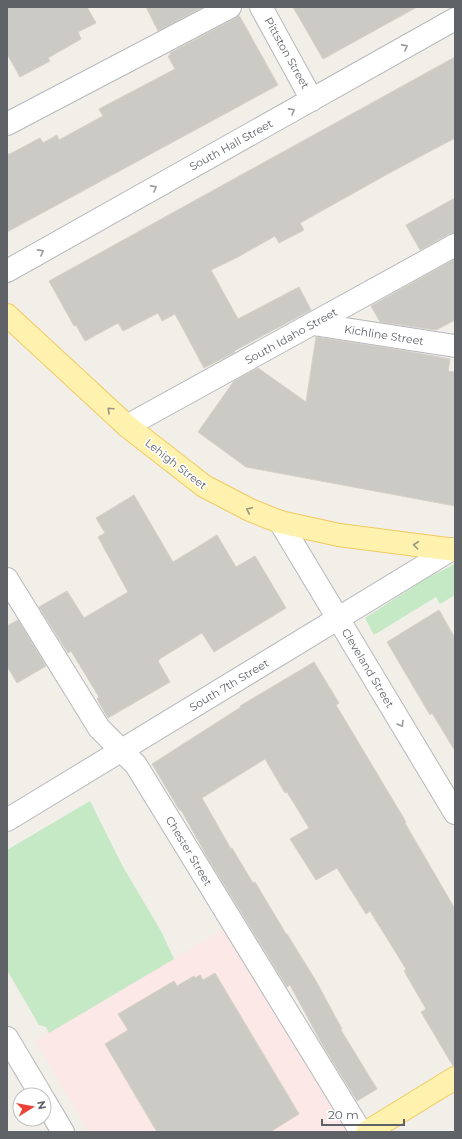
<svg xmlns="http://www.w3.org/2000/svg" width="462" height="1139" viewBox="0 0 462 1139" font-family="Montserrat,sans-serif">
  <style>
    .medical { fill: #fce8e6 }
    .green { fill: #c5e8c5 }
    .building { fill: #cccac5; stroke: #d6d1c6 }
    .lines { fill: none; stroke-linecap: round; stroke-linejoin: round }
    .minor-casing { stroke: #b5b8bc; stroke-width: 24 }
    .major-casing { stroke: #f2c960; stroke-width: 24 }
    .minor { stroke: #fff; stroke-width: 22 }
    .major { stroke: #fff2af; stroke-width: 22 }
    .oneway { stroke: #979a9d }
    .oneway2 { stroke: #979581 }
    .labels { text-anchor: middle; stroke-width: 3; stroke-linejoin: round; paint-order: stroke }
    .street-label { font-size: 11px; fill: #5f6368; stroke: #fff }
  </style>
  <rect width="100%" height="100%" fill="#f1efe8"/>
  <!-- medical -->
  <path class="medical" d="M226,928L349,1132H89L35,1041Z"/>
  <!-- green -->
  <path class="green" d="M455,564V595L440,604L436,597L374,635L365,618L427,578Z
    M90,801L122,865L162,933L174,959L49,1033L46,1027L39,1025L7,970V850Z"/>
  <!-- building -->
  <path class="building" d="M7,7H87L96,23L78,32L81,39L48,58L50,61L20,77L7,54Z
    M146,7H203L158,31Z
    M293,7H417L323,59Z
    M239,15L278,85L7,232V154H10L40,138L43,143L57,135L59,140L103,116L99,109L175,69L168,56L170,55V53L236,18Z
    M455,57V138L393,171L300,223L304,230L279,243L275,236L238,257L211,270L238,319L299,287L311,310L234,351L235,352L204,368L175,314L162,321L158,313L123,331L118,323L85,341L76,325L74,326L49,281Z
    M455,198V233L449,234L420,250L406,225Z
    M455,259V320L436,330L380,322L371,306Z
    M316,337L400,350L450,359L448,371L455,372V506L246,467L198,432L234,381L258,368L306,402Z
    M134,495L173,562L217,535L236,567L255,556L286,608L214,652L202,633L161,658L158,661L170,682L108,718L97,699L99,697L71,651L68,653L39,607L67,591L84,618L128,592L98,537L105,533L96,518Z
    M439,610L455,638V751L432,713L430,715L387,642Z
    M18,620L46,666L17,683L7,666V626Z
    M314,662L339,703L336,705L406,822L405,823L455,909V1066H453L421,1012L426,1009L404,971L406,969L370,911L366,914L337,868L316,880L290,839L309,828L287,792L285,793L265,759L202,798L231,849L232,848L253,883L255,882L286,934H287L316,981L342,1029L341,1030L377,1089L357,1101L322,1044L290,985L287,987L209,860L181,810L180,811L152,764L241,707L240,706Z
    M215,973L299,1114L270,1132H157L105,1044L128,1030L118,1014L174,981L177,986L194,976L195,978L200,975L203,980Z"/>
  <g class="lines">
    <defs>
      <path id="minor" d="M261,7L312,100
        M7,124L230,7
        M7,271L455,19
        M313,324L455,346
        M127,426L455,245
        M280,522L455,813
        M7,579L99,728L136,765L361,1132
        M7,820L452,549
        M7,1038L41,1095
        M44,1100L63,1132"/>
      <path id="major" d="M7,315L127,426L204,486L250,510L280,522L339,535L455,550
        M367,1132L455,1078"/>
    </defs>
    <!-- minor casing -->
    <use href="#minor" class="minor-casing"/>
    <!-- major casing -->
    <use href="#major" class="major-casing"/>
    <!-- minor -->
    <use href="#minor" class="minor"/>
    <!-- major -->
    <use href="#major" class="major"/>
  </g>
  <!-- one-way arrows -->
  <defs><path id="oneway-chevron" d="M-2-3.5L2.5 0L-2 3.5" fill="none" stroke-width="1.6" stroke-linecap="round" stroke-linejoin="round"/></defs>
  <g class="oneway">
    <use href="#oneway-chevron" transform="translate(405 47) rotate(-29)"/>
    <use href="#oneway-chevron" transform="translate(292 111) rotate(-29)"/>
    <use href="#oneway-chevron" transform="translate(154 188) rotate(-29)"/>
    <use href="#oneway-chevron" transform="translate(41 252) rotate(-29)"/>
    <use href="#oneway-chevron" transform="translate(401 724) rotate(59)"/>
  </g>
  <g class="oneway2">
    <use href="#oneway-chevron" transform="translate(110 410) rotate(-137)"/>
    <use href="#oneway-chevron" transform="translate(249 510) rotate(-155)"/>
    <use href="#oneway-chevron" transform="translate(416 545) rotate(-173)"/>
  </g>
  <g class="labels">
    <!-- street labels -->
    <g class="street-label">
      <text transform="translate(287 53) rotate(61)" y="4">Pittston Street</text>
      <text transform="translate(231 145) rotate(-29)" y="4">South Hall Street</text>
      <text transform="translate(384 335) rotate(9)" y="4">Kichline Street</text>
      <text transform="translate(291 336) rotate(-29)" y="4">South Idaho Street</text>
      <text transform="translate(176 464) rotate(38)" y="4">Lehigh Street</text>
      <text transform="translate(368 668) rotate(59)" y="4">Cleveland Street</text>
      <text transform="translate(229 685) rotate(-31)" y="4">South 7th Street</text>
      <text transform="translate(189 851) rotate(59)" y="4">Chester Street</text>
    </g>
  </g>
  <!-- border -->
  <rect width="462" height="1139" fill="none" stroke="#5f6368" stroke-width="16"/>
  <!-- north arrow -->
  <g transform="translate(32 1107) rotate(79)"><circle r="19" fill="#ffffff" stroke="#bfc1c3"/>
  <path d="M0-3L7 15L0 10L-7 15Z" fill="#ea4335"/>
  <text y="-6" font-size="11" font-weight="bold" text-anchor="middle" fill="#5f6368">N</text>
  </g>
  <!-- scale -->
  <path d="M322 1119v6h82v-6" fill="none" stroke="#5f6368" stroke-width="2"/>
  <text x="328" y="1119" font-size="12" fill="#5f6368" stroke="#ffffff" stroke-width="3" paint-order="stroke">20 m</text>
</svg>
